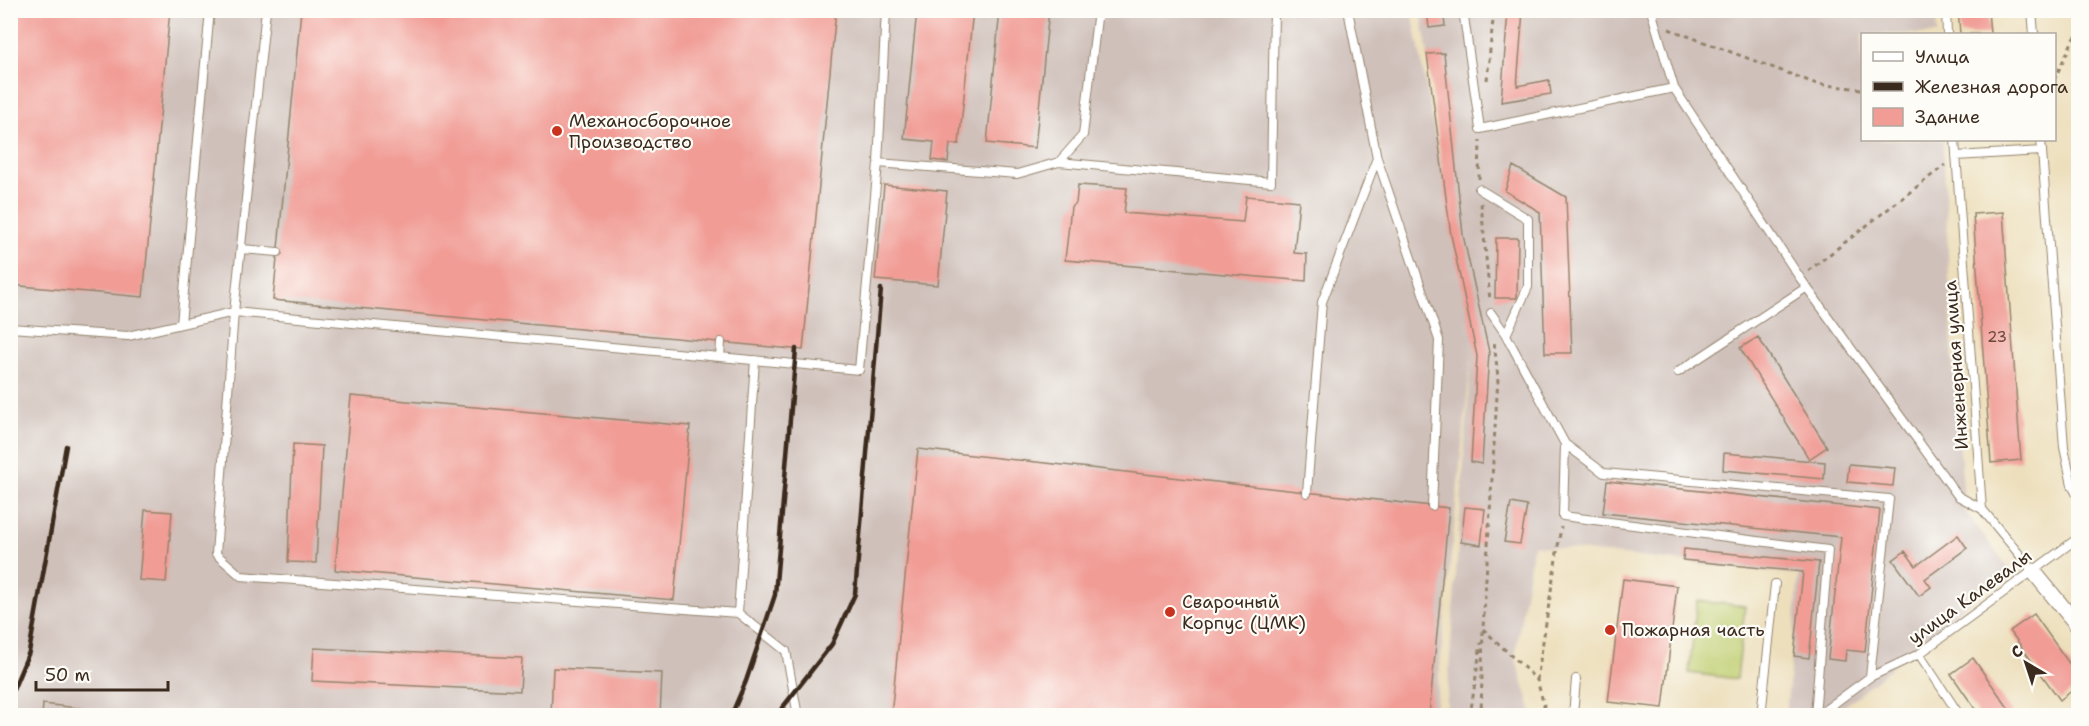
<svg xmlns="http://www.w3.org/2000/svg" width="2089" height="726" viewBox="0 0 2089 726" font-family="'Shantell Sans',sans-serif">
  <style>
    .industrial { fill: #cfc0ba }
    .green { fill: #bfce70; stroke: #7d7c47; stroke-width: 1.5 }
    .building { fill: #f19d96 }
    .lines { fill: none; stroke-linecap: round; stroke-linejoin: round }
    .service-casing { stroke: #94846d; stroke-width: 10 }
    .minor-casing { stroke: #94846d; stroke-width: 17 }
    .path { stroke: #94846d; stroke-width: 3; stroke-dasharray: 4.5 4.5; stroke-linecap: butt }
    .service { stroke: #fff; stroke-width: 8 }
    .minor { stroke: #fff; stroke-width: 15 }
    .rail { stroke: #3b2a1e; stroke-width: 4.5 }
    .poi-dot { fill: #c8321e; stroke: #fdfcf7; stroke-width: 2 }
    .labels { text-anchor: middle; stroke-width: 4.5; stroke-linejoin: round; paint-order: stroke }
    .number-label { font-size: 15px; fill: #68473c }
    .poi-label { font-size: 18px; fill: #3b2a1e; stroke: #fdfcf7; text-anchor: start }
    .street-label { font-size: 18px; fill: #3b2a1e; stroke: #fdfcf7 }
  </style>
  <rect width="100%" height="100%" fill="#fdfcf7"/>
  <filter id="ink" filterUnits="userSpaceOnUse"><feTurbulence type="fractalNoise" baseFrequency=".0167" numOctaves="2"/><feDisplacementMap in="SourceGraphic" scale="12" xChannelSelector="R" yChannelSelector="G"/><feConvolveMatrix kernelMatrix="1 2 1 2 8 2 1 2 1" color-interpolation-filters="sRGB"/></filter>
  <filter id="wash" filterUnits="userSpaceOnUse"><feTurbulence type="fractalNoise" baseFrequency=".008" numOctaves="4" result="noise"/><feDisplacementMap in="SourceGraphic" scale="24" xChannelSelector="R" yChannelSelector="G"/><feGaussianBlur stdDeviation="1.35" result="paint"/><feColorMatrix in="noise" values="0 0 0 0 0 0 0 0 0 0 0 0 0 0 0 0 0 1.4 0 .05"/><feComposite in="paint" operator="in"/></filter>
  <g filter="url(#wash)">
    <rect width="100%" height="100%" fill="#eddfbc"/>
    <!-- industrial -->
    <path class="industrial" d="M10,11H1412L1473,338L1421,11H1936L1937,34H1862V140H1943L1953,365L1965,511L2009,569L1834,715H1786L1799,575L1533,545L1515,657L1533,715H1446L1472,346L1435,715H11Z"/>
    <!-- green -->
    <path class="green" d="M1697,601L1745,606L1737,679L1689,673Z"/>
    <g id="blocks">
      <!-- building -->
      <path class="building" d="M10,10H170L143,297L10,285Z
        M301,10H836L803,350L273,300Z
        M917,10H973L959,144H950L948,162L932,160L934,142L904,139Z
        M1000,10H1049L1035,148L987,143Z
        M1427,10H1443L1445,26L1429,28Z
        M1508,10H1523L1517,86L1549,80L1551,94L1501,102Z
        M1958,10H1988L1990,34H1960Z
        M1444,53L1463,235L1489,352L1482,464L1471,462L1477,356L1451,235L1427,54Z
        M1513,166L1566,197L1572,353H1545L1540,212L1505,191Z
        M884,185L947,191L938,285L875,280Z
        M1078,185L1127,188L1124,213L1243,222L1246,196L1299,201L1294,253L1307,254L1306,281L1065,260L1071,207L1076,203Z
        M2003,212L2021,460L1991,463L1973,214Z
        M1496,238H1518L1517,298H1495Z
        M1758,337L1827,447L1809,459L1740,348Z
        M351,396L690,426L674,600L335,570Z
        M293,444L322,446L316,563L288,562Z
        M918,449L1449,508L1429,716H891Z
        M1724,453L1825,462L1824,479L1723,470Z
        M1849,464L1895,468L1893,486L1847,482Z
        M1607,481L1880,510L1865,652L1846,650L1845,661L1828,659L1841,537L1603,513Z
        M1511,503L1527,506L1520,544L1504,542Z
        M1465,507L1485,509L1481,545L1461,542Z
        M145,510L172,512L166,582L139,580Z
        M1958,535L1967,548L1925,579L1931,587L1919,596L1893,560L1905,551L1916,566Z
        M1684,549L1819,562L1809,658L1794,656L1803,572L1683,560Z
        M1623,579L1677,586L1663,708L1608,702Z
        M2034,614L2078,676V686L2060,700L2010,631Z
        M314,648L522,658L520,691L312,681Z
        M1973,658L2014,716H1980L1951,674Z
        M553,668L662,673L660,716H551Z
        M43,704L131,714L130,716H42Z"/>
    </g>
  </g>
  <g filter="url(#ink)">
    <use href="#blocks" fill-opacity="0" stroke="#94846d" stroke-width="1.5"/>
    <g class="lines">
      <defs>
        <path id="service" d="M266,10L234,312L216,554L241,576L738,613
          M1463,10L1480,129L1674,88
          M1651,10L1674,88L1800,278L1958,496L1982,509
          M1946,10L1947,34
          M2032,10L2034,34
          M1955,140L1982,509L2033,571
          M2042,151L2064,447L2072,485L2078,497
          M1956,156L2042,151L2041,140
          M1377,158L1439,340L1432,506
          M1059,162L1271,182L1274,10
          M878,163L1017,174L1059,162L1083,135L1098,10
          M1479,189L1528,219V287L1506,335
          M241,249L278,252
          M1491,313L1506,335L1565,444L1604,473L1889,499L1870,677
          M181,324L210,10
          M10,328L128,336L234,312L859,370L878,163L886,10
          M720,357L721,342
          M755,360L738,613L786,651L798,716
          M1678,372L1807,287
          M1565,444L1563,516L1828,550L1815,716
          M1307,493L1322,302L1377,158L1348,10
          M1919,654L1960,716
          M1573,716L1576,679
          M1761,716L1775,584
          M1817,716L1870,677L1919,654L2078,538"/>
        <path id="minor" d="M2033,571L2078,626"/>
      </defs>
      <!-- service casing -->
      <use href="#service" class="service-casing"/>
      <!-- minor casing -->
      <use href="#minor" class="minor-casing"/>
      <!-- path -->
      <path class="path" d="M1669,29L1817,84L1862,89
        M1487,80L1494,10
        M2054,80L2073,40L2078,35
        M1479,179L1480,140
        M1481,203L1490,301
        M1808,271L1945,165
        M1483,629L1537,680L1547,716
        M1537,680L1561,527
        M1470,716L1481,643
        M1481,716L1483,629L1498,378L1494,341"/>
      <!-- service -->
      <use href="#service" class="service"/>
      <!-- minor -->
      <use href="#minor" class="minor"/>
      <!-- rail -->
      <path class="rail" d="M10,697L29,652L66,446
        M731,716L746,681L775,595L796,349
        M776,716L832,644L855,594L881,289"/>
    </g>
  </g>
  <!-- markers -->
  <g class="poi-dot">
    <circle cx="557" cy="131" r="6"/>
    <circle cx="1170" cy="612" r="6"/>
    <circle cx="1610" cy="630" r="6"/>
  </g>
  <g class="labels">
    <!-- number labels -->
    <g class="number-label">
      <text x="1997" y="342">23</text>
    </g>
    <!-- poi labels -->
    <g class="poi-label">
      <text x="569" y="127">Механосборочное<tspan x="569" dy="21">Производство</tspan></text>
      <text x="1182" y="608">Сварочный<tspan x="1182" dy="21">Корпус (ЦМК)</tspan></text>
      <text x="1622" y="636">Пожарная часть</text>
    </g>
    <!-- street labels -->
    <g class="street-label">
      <text transform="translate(1956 365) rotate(-94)" y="6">Инженерная улица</text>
      <text transform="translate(1970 597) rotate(-36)" y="6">улица Калевалы</text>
    </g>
  </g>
  <!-- margin -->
  <rect width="2089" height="726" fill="none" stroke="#fdfcf7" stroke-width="36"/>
  <!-- legend -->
  <rect x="1861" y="33" width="195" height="108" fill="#fdfcf7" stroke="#afa8a0" stroke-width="1.5"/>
  <rect x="1873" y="52" width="30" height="9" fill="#ffffff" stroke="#afa8a0" stroke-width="1.5"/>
  <text x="1915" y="63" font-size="18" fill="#3b2a1e">Улица</text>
  <rect x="1873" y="82" width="30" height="9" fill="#3b2a1e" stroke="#afa8a0" stroke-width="1.5"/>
  <text x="1915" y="93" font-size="18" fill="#3b2a1e">Железная дорога</text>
  <rect x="1873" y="108" width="30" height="18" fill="#f19d96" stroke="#afa8a0" stroke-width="1.5"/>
  <text x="1915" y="123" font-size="18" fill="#3b2a1e">Здание</text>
  <!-- north arrow -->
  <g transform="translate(2026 663) rotate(321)" stroke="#fdfcf7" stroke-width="4.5" paint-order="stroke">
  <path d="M0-4.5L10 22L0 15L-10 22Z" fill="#3b2a1e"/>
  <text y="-9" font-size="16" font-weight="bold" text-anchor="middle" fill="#3b2a1e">С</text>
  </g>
  <!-- scale -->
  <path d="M36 681v9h132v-9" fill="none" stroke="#3b2a1e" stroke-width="3"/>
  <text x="45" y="681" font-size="18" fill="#3b2a1e" stroke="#fdfcf7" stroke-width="4.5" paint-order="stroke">50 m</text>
</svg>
